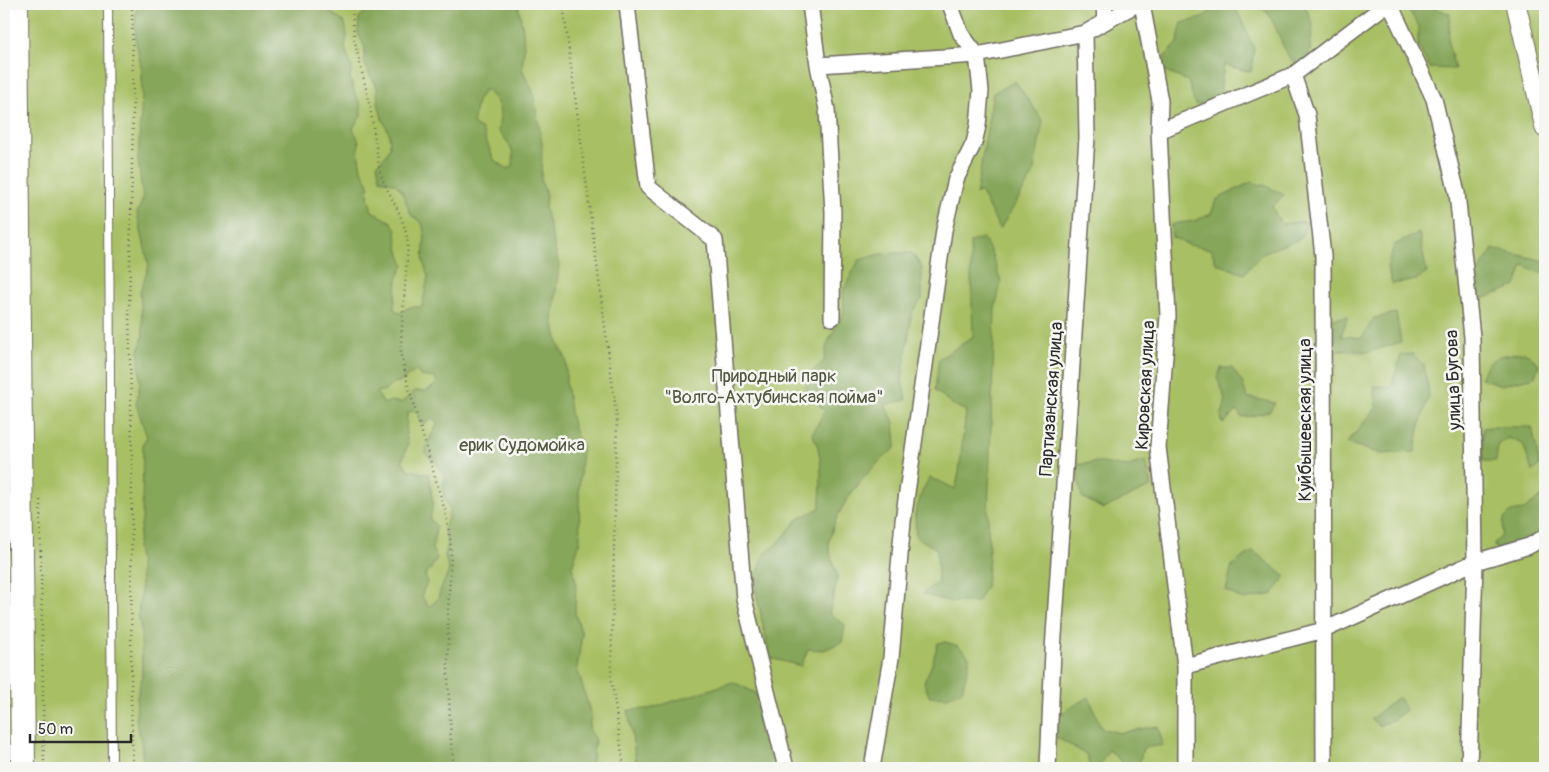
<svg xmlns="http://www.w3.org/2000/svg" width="1549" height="772" viewBox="0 0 1549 772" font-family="Pangolin,sans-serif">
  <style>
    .green { fill: #a8bf64; stroke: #6a7548 }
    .forest { fill: #86a65a; stroke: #586842; fill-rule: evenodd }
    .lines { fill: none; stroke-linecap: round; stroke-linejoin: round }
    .service-casing { stroke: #706b61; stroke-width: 10 }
    .minor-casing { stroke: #706b61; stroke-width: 18 }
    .tertiary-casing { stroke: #706b61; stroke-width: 21 }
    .primary-casing { stroke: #706b61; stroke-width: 26 }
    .path { stroke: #706b61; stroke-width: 2.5; stroke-dasharray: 1 4; stroke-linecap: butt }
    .service { stroke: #fff; stroke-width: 8 }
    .minor { stroke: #fff; stroke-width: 15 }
    .tertiary { stroke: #fff; stroke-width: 19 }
    .primary { stroke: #fff; stroke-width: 24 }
    .labels { text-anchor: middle; stroke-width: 5; stroke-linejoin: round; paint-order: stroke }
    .park-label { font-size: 18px; fill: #50573c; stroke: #f6f6f2 }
    .street-label { font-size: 18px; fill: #2b2b2b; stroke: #f6f6f2 }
  </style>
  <rect width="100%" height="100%" fill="#f6f6f2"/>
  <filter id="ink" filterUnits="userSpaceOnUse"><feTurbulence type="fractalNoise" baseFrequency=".02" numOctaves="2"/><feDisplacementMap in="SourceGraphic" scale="10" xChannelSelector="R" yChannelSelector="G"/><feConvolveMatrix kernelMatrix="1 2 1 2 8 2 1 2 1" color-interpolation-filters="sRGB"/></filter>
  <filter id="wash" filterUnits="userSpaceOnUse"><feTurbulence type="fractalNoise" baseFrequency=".0096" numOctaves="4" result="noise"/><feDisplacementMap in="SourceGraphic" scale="20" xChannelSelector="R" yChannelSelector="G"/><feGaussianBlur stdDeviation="1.12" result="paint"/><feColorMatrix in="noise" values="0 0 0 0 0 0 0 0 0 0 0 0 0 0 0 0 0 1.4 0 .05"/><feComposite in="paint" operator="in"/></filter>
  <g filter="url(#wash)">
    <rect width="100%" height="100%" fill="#efe1c4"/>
    <!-- green -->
    <path class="green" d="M4,4H1545V768H4Z"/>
    <!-- forest -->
    <path class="forest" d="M137,4H328L329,11L345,23L347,35L345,48L352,67L350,78L355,94L361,105V116L353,128L359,142L358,151L361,169L369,184L368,198L372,211L391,222L396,229C396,242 399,253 404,265L397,279L394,309L400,313L410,307H422L428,277L423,259L425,236L422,223L411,215L402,192L396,184L380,179L377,164L385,156L390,147L389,133L382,118L378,103L377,86L370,76L364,62L365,48L358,33L359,18L367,9L368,4H518L523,30L524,50L522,68L533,92L542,143L541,180L546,195L545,208L559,265L553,320L558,343L566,359V382L570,412L574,429L582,446L579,491L580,541L572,567L576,581L575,614L582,634L577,668L591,715L589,728L595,740L591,768H141L143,762L141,741L136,719L137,698L142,675L141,630L138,614L141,592L140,565L137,547L142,520L143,443L147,437L136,404L140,384L139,351L143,336L140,291L149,266L137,213L143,199L138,160L142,97V71L136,41L135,23ZM485,89C501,103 502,111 498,131C509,143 515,149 513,166L508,169L494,160L482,130L473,124L477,101ZM417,370L420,376L435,378L437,384L426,391H415L401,403L391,401L384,404L376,392L386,390L393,383L400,382ZM412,411L417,412L420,423H426L431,419L438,422L428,443L425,453L439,466L445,479C441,493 444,498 450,510L444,531L447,542L445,556L449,571L441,588L438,599L429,607L422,597L423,591L427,583L425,574L430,570L437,558L432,549C433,541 436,534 436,526L430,519L433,504L429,474L409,470L402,461L408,444L406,434L407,413Z
      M1220,4L1236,8L1254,48L1251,72L1224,65L1219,102L1195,105L1188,81L1161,70L1166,55L1177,44L1182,23L1202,18Z
      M1256,4H1304L1305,5L1313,25L1310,50L1304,68C1300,65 1293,62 1290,58C1278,42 1276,13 1256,4Z
      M1414,4H1425L1450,14L1448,43L1455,69L1430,68L1418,46V24L1405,5Z
      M1015,81L1043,121L1033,175L1000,229L980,191L976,195L993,93Z
      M1251,182L1266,186L1284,195L1272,207L1281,224L1308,221L1300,239L1262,253L1244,274L1216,263L1211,249L1189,245L1172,237L1171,225L1178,223L1194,221L1211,214L1216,200Z
      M1419,233L1427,273L1416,280L1392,284L1387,267L1394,245Z
      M983,238L991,252L1001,282L995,309L988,512L989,557L986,586L977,602H951L922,594L938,582L937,549L916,537L915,514L922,492L929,478L941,482L955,489L959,473L966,411L952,404L935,390L939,359L973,337L970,242Z
      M1493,249L1545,261V275L1523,265L1516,286L1482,299L1471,287L1479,270Z
      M897,253H912L922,267V299L912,312L902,380L906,400L885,405L894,422L896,447C868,470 836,504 829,542C828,552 835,565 837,575C838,585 831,603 829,613L845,625L842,642L824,650L808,649L801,666L770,658L754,583L764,555L780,541L798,519L820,508C820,484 825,455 812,434L825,411L806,391L807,376L824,361L827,344L844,312L843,291L859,260L880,254Z
      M1396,313L1401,342L1368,352L1335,350L1330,344L1332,319L1348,316L1341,336L1362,338L1374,318Z
      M1525,352L1539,364L1535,377L1501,385L1481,378L1488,363L1499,356Z
      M1413,354L1424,365L1429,394L1419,429L1415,452L1381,454L1347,443L1377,407L1374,386L1391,387L1401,355Z
      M1221,368H1232L1242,382L1247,397L1275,403L1270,411L1254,416L1241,417L1237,410L1223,424C1219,413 1224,413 1225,403C1225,395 1220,385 1217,378Z
      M1491,427H1532L1540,466L1532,471L1523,444L1508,438L1498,444L1496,461H1483V428Z
      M1146,461L1152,486L1103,509L1082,497L1076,465L1097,462L1124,467Z
      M1545,494V534L1499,553L1493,544L1502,536L1504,519L1511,512L1524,510Z
      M1253,551L1285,576L1273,594L1244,600L1226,591L1232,565Z
      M945,642L958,646L969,656V664L962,691L947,697L929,696L924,682L931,667L938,643Z
      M733,682L756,693L769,731L776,768H637L628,710L649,709Z
      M1089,697L1101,728L1119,733L1158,726L1163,745L1143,748L1138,768H1128L1109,750L1097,768H1090L1087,755L1056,737L1058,715Z
      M1398,697L1406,710L1393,720L1378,726L1371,719Z"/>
  </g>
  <g filter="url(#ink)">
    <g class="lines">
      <defs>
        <path id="service" d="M108,4L112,768"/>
        <path id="minor" d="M627,4L648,187L715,240L744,599L786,768
          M810,4L818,65
          M950,4L961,34L977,55L1085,33L1137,4
          M1104,4L1105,22
          M1142,4L1160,101L1159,131L1168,316L1158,447L1185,666V768
          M1390,4L1434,99L1457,193L1472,337L1475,562L1469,768
          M1293,75L1307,115L1323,256L1324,768
          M1159,131L1293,75L1387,4
          M832,318L833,212L827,110L818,65L977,55L981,91L978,126L974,143L956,179L944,230L903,521L891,658L872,768
          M1185,666L1324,630L1475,562L1529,546L1545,537
          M1048,768L1053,651L1087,137L1085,33"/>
        <path id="tertiary" d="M1516,4L1545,128"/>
        <path id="primary" d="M16,4L23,768"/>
      </defs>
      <!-- service casing -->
      <use href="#service" class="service-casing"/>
      <!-- minor casing -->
      <use href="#minor" class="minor-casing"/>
      <!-- tertiary casing -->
      <use href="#tertiary" class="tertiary-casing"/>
      <!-- primary casing -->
      <use href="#primary" class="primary-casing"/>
      <!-- path -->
      <path class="path" d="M132,4L133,114L129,311L132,451L131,703L133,768
        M353,4C350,38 363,70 369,103C374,126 376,150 380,173C390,199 404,214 408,244L401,341V355L409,389L445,511L450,537L451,557L448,611V677L451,742L454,768
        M563,4L617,419L611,676L624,768
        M40,500L44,768"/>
      <!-- service -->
      <use href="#service" class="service"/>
      <!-- minor -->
      <use href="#minor" class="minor"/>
      <!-- tertiary -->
      <use href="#tertiary" class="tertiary"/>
      <!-- primary -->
      <use href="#primary" class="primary"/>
    </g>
  </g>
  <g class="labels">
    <!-- park labels -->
    <g class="park-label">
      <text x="774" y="382">Природный парк<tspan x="774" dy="21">"Волго-Ахтубинская пойма"</tspan></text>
      <text x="522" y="451">ерик Судомойка</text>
    </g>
    <!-- street labels -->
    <g class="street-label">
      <text transform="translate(1453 380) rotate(-92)" y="6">улица Бугова</text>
      <text transform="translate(1145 385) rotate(-87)" y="6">Кировская улица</text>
      <text transform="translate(1051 399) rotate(-86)" y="6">Партизанская улица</text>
      <text transform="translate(1305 420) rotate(-90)" y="6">Куйбышевская улица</text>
    </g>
  </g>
  <!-- margin -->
  <rect width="1549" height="772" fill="none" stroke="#f6f6f2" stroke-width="20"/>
  <!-- scale -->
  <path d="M30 734v8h101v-8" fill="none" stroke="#2b2b2b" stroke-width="2.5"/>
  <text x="38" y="734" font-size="15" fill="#2b2b2b" stroke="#f6f6f2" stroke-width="4" paint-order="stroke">50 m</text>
</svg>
